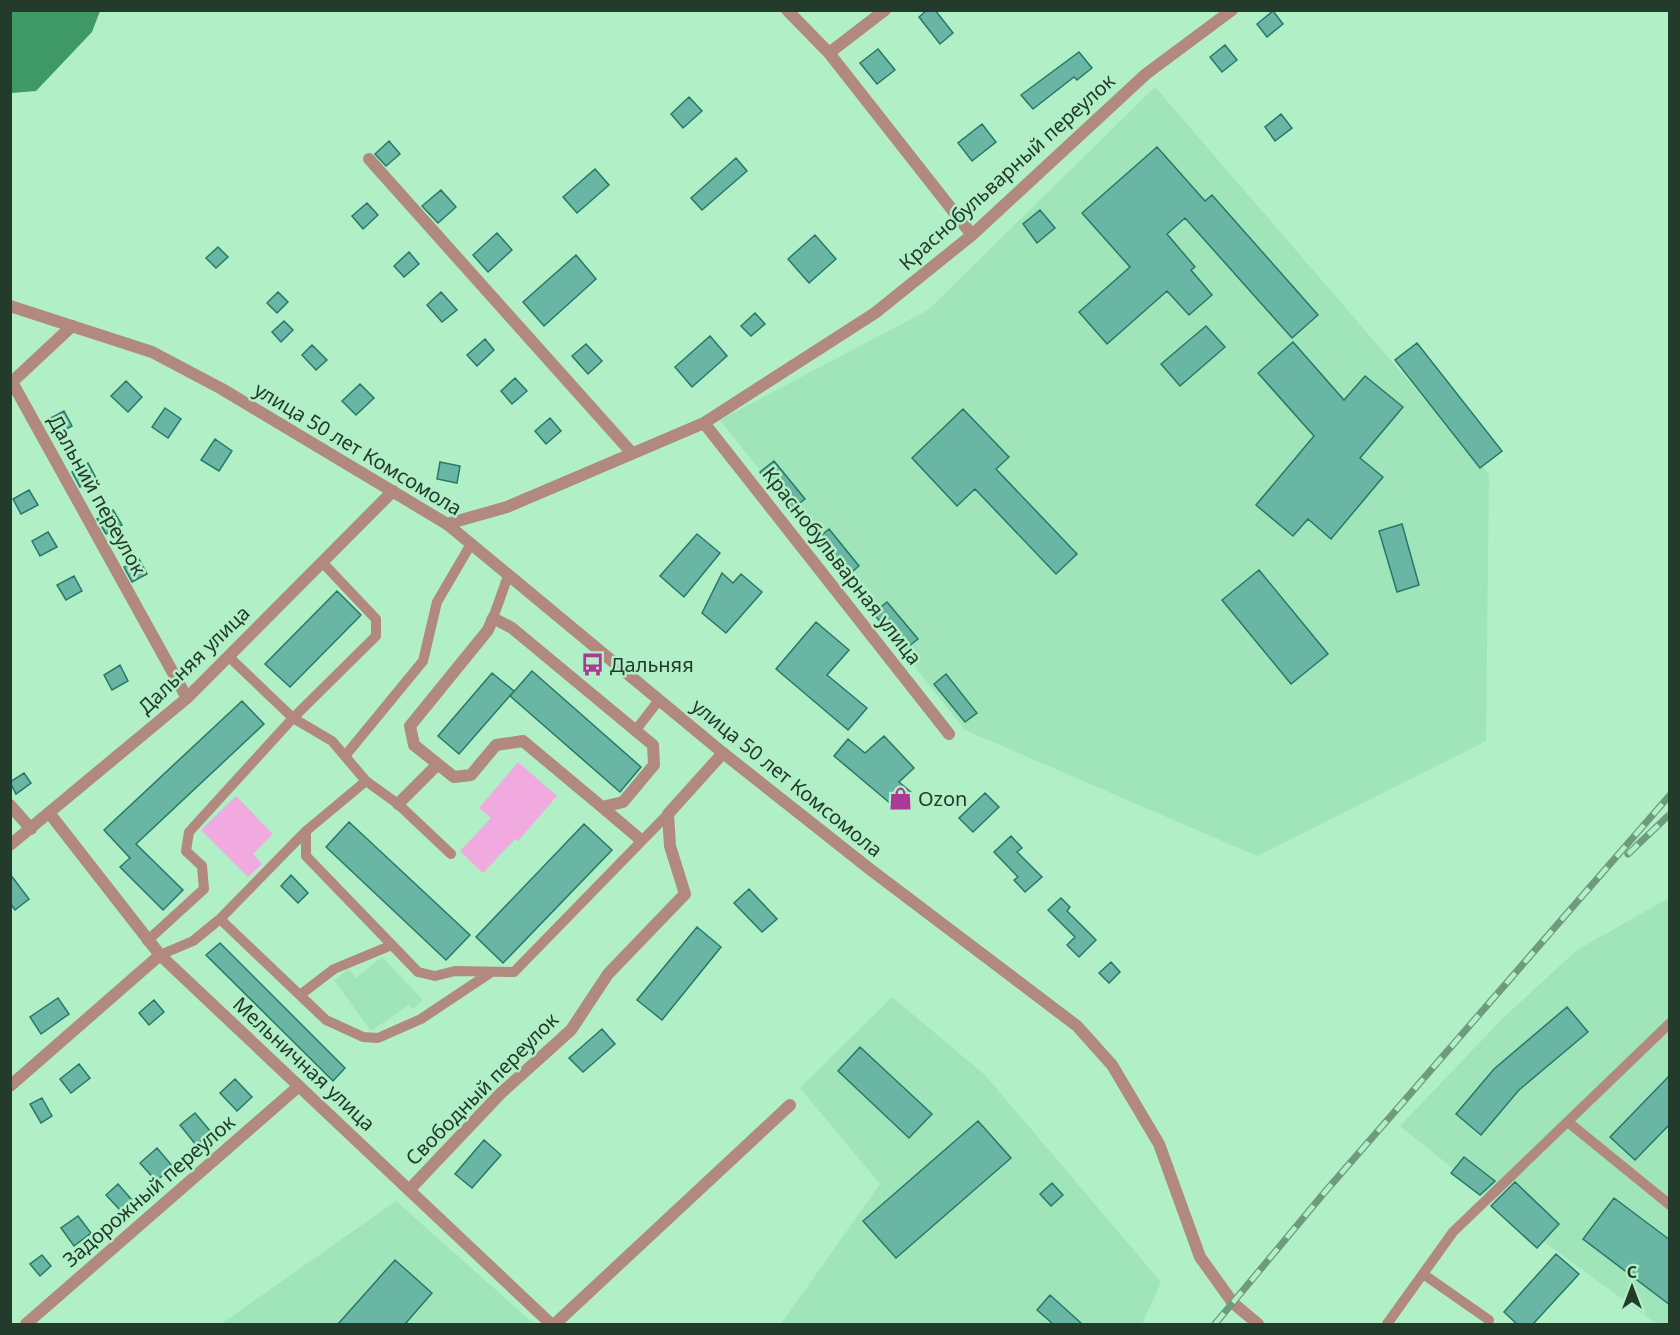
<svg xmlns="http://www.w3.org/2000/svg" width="1680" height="1335" viewBox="0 0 1680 1335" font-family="'Noto Sans',sans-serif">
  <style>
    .built { fill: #9fe5b9 }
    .green { fill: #f1aadf }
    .water { fill: #3e9967 }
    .building { fill: #68b6a3; stroke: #277968; stroke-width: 1.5 }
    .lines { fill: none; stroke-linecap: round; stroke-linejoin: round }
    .service { stroke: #b2897e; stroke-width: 10 }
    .minor { stroke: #b2897e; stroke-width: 12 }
    .tertiary { stroke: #b2897e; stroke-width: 12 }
    .rail-casing { stroke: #6e9a7d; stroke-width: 7 }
    .rail { stroke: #b1efc7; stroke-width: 4.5; stroke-dasharray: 14; stroke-linecap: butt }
    .labels { text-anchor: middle; stroke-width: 5; stroke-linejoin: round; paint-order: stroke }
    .street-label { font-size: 20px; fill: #223b2b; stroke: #b1efc7 }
    .poi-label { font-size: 20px; fill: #223b2b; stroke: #b1efc7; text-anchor: start }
  </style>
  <rect width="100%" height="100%" fill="#b1efc7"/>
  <!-- built -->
  <path class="built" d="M1155,87L1489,474L1486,741L1257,856L965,730L720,420L928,310Z
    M1669,898V1324H1657L1551,1247L1400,1126L1502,1019L1577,950Z
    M382,957L423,1000L413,1009L409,1005L371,1031L334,980L349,969L356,978Z
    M892,997L985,1075L1161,1282L1142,1324H781L880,1184L800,1088Z
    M396,1201L534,1324H221Z"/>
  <!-- green -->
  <path class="green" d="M518,762L557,796L518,841L515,839L483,873L460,851L491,818L479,808Z
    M236,796L273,834L253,854L262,864L248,877L201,830Z"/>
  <!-- water -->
  <path class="water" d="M11,10H100V11L92,32L36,91L11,93Z"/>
  <!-- building -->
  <path class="building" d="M927,10H935L953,33L940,44L919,17Z
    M1273,11L1283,24L1267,37L1257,24Z
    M1225,45L1237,60L1222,72L1210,57Z
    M878,49L895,70L877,84L860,63Z
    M1079,52L1092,68L1077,80L1074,77L1033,109L1021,95Z
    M689,97L702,111L683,128L671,114Z
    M1281,114L1292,128L1275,141L1265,127Z
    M982,124L996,142L972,161L958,143Z
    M389,141L400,154L386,166L375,154Z
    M1157,147L1205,201L1212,195L1318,315L1292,338L1185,218L1167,234L1195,267L1191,270L1212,295L1189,315L1167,291L1107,344L1079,312L1130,267L1082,213Z
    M736,158L747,171L702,210L691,198Z
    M595,169L609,185L577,213L563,197Z
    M441,190L456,207L438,223L422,206Z
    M367,203L378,215L363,229L352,216Z
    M1040,210L1055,228L1037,243L1023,224Z
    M497,233L512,250L488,272L473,255Z
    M815,235L836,259L809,283L788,259Z
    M218,247L228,257L216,268L206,258Z
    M409,252L419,264L404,277L394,266Z
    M576,255L596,279L544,326L523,302Z
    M278,292L288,302L277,313L267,303Z
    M441,292L457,310L442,322L427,305Z
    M755,313L765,324L751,336L741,326Z
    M284,321L293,330L281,342L272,332Z
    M1206,326L1225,347L1180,386L1161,364Z
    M710,336L727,356L692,387L675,367Z
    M485,339L494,350L477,366L467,355Z
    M1293,342L1344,400L1365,376L1403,407L1360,458L1383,477L1331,539L1308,519L1293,536L1256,505L1314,436L1258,373Z
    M1417,343L1502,451L1480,468L1395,360Z
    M586,344L602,361L588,374L572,356Z
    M312,345L327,360L316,370L302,355Z
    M515,378L527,391L512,404L501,391Z
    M126,381L142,397L128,412L111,396Z
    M360,384L374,398L356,415L342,401Z
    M165,408L181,419L168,438L152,427Z
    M963,409L1009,457L996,469L1077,554L1056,574L975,489L957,506L912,458Z
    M64,411L72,426L56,435L47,420Z
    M550,418L561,431L546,444L535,431Z
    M215,439L232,451L219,471L201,460Z
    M774,461L805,499L791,510L760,472Z
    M440,462L460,466L457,483L437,479Z
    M88,463L96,478L80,487L72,472Z
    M29,490L38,505L21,514L13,499Z
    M113,510L122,525L106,534L97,519Z
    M1402,524L1419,585L1397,592L1379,531Z
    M829,529L859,566L846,577L816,540Z
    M48,532L57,547L40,556L32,541Z
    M697,534L720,553L684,597L660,576Z
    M139,559L147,574L132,582L124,567Z
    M1259,570L1328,654L1291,684L1222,600Z
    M722,573L733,583L741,574L762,592L726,633L702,613Z
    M74,576L82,591L66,600L57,585Z
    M337,591L361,615L290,687L265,664Z
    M887,602L918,639L904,650L873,613Z
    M816,622L849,650L827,675L867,708L848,730L776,669Z
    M120,665L128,681L112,690L104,675Z
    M532,671L641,767L620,792L510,696Z
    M492,673L514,691L459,754L438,736Z
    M946,674L977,713L965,722L934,684Z
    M242,701L264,724L136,844L183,890L163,910L120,867L130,858L104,830Z
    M884,736L914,768L899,782L911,792L897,809L834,756L848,739L865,753Z
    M24,773L31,783L16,794L10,782Z
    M985,793L999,807L973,832L959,818Z
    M349,822L470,935L446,960L326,847Z
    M584,824L612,850L503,963L476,937Z
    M1011,836L1022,848L1017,852L1042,877L1025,892L1014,880L1018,877L994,852Z
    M10,874L29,899L15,910L10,903Z
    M291,875L308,893L298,903L281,886Z
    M749,889L777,919L762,932L734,903Z
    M1061,898L1070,907L1067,911L1096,940L1079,957L1067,945L1075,937L1048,910Z
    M697,927L721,947L662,1020L637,1000Z
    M220,943L345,1068L333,1081L206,955Z
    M1111,962L1120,972L1109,983L1099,973Z
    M58,998L69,1014L41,1034L30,1017Z
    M154,1000L164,1012L149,1025L139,1013Z
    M1567,1007L1588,1032L1519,1090L1481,1135L1456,1114L1494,1069Z
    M602,1029L615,1044L583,1072L569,1058Z
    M860,1047L932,1114L909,1138L838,1071Z
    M79,1064L90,1078L71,1093L60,1079Z
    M1670,1075V1124L1635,1160L1610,1137Z
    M235,1079L252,1097L237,1111L220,1093Z
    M42,1098L52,1116L41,1123L30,1104Z
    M195,1113L211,1132L196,1145L180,1125Z
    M978,1121L1011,1158L896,1258L863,1221Z
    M484,1140L501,1155L472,1188L455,1174Z
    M157,1148L173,1167L156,1181L140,1163Z
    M1464,1157L1495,1181L1480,1195L1451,1173Z
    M1515,1182L1559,1224L1537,1248L1491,1206Z
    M1052,1183L1063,1195L1051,1206L1040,1194Z
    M118,1184L132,1200L120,1210L106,1195Z
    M1614,1198L1670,1240V1305L1583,1239Z
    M78,1216L91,1233L74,1246L61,1228Z
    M1556,1254L1579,1274L1533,1324H1517L1504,1312Z
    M42,1255L51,1266L40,1276L30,1264Z
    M395,1260L432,1293L405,1324H338Z
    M1050,1295L1082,1324H1053L1037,1310Z"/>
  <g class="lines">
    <!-- service -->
    <path class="service" d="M493,618L508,576
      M228,656L293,718L332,741L366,781L398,804L451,854
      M635,731L659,700
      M345,756L423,661L437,602L471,544
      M366,781L306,831V856L392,945
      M220,919L306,831
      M147,941L204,889L202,866L186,851L189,832L293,718L376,636V619L322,562
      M160,955L193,941L220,919L326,1020L363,1037L378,1038L421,1019L490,973
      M300,995L334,969L392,945L418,972L435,976L455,971L514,972L668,814
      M1568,1122L1670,1205
      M1423,1274L1489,1320
      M1387,1324L1453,1232L1670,1023"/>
    <!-- minor -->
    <path class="minor" d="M787,10L829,53L972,235
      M829,53L885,10
      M369,159L631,452
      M72,326L12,382L187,698
      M704,423L949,734
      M447,524L507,507L704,423L875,313L972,235L1146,74L1232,10
      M493,618L512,628L653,745L654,765L623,802L602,807L523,741L496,745L471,775L454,777L414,745L410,726L488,630Z
      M398,804L438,764
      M10,805L31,829
      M602,807L641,840
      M50,814L160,955L551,1324
      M10,845L187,698L393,491
      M10,1086L160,955
      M409,1190L500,1094L571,1030L608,974L685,894L670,846L668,814L723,753
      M26,1324L299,1086
      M555,1324L790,1105"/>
    <!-- tertiary -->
    <path class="tertiary" d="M10,306L152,352L222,389L447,524L723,753L871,870L1077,1026L1112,1065L1159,1144L1200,1257L1233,1303L1258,1324"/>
    <defs>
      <path id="rail" d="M1628,854L1670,814
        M1215,1324L1324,1193L1670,795"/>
    </defs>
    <!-- rail casing -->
    <use href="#rail" class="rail-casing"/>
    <!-- rail -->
    <use href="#rail" class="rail"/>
  </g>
  <!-- icons -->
  <defs>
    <symbol id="bus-bare" viewBox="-9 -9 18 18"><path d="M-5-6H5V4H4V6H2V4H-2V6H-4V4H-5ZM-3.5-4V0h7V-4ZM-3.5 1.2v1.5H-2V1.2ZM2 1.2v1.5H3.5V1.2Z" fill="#ab3a96" stroke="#b1efc7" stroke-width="2.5" paint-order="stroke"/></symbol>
    <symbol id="shop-bare" viewBox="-9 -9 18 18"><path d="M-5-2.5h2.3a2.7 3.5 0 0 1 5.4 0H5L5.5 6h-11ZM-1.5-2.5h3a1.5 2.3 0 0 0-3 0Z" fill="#ab3a96" stroke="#b1efc7" stroke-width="2.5" paint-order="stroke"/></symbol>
  </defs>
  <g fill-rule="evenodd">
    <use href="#bus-bare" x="576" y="648" width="33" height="33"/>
    <use href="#shop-bare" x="884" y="782" width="33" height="33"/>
  </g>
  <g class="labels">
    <!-- street labels -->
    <g class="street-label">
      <text transform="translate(1007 172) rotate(-42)" y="7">Краснобульварный переулок</text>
      <text transform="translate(358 449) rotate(31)" y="7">улица 50 лет Комсомола</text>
      <text transform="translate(97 495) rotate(61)" y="7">Дальний переулок</text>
      <text transform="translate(842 566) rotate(52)" y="7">Краснобульварная улица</text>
      <text transform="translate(194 660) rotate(-44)" y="7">Дальняя улица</text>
      <text transform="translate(787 778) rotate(39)" y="7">улица 50 лет Комсомола</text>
      <text transform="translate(304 1064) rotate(43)" y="7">Мельничная улица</text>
      <text transform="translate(482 1089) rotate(-45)" y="7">Свободный переулок</text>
      <text transform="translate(149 1191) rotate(-41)" y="7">Задорожный переулок</text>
    </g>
    <!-- poi labels -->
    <g class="poi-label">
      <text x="610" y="672">Дальняя</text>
      <text x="918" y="806">Ozon</text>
    </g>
  </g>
  <!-- border -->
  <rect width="1680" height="1335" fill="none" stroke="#223b2b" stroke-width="24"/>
  <!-- north arrow -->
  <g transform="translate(1632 1287)" stroke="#b1efc7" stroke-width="4.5" paint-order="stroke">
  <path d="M0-4.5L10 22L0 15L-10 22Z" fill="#223b2b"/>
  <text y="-9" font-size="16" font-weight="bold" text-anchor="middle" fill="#223b2b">С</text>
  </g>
</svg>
